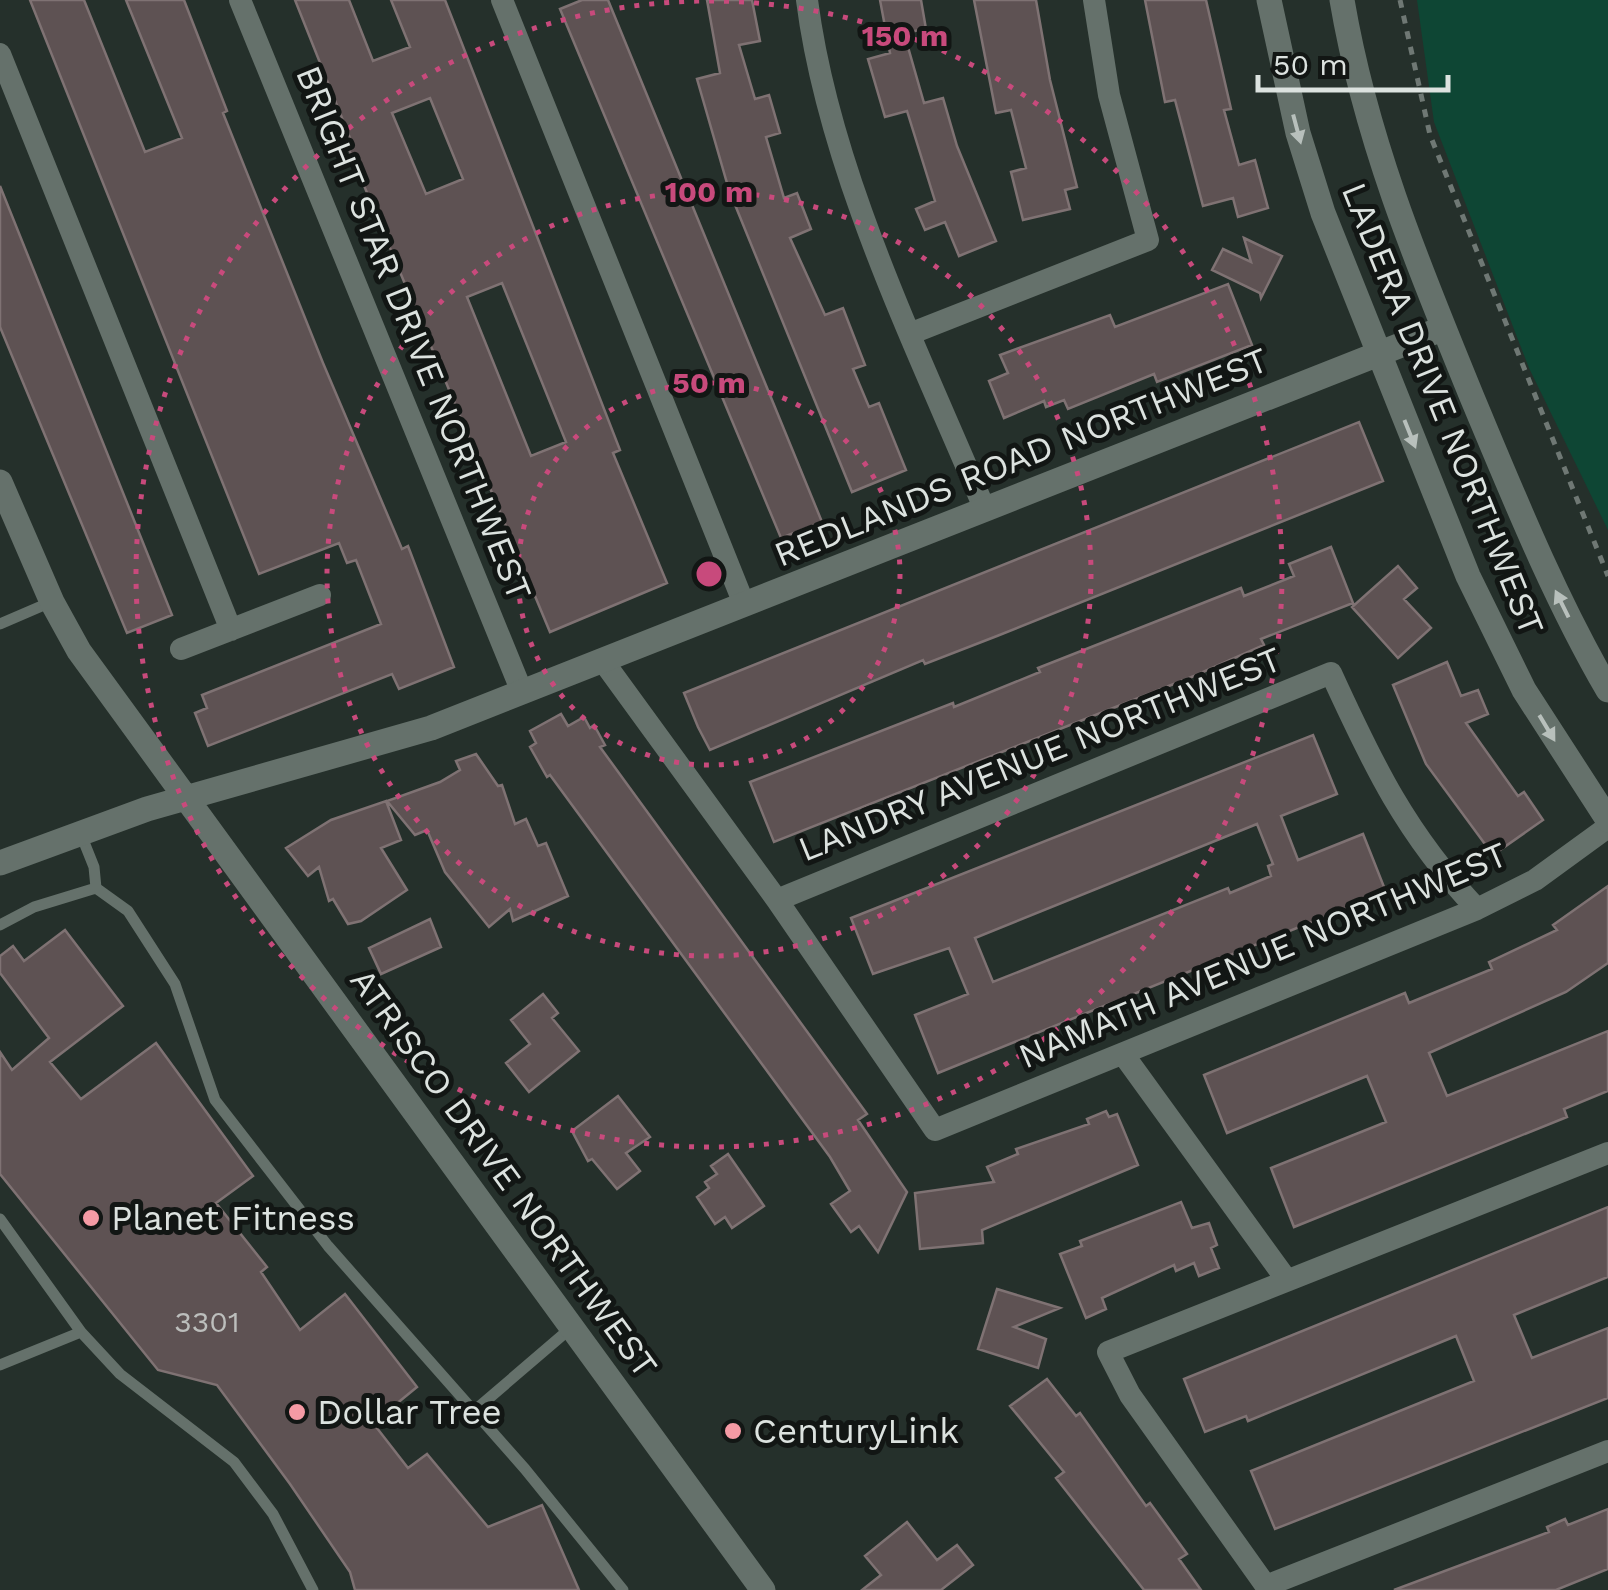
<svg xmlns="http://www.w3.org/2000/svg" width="1608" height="1590" viewBox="0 0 1608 1590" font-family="'Work Sans',sans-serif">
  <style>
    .green { fill: #0e4634 }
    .building { fill: #5e5253; stroke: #7f7273; stroke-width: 2.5; fill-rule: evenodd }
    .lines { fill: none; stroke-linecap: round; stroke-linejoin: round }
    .path { stroke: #6f7874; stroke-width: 5; stroke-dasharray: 8 8; stroke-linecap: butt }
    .lane { stroke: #65716b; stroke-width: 11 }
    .street { stroke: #65716b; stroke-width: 22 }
    .secondary { stroke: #65716b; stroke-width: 25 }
    .oneway { fill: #b8c0bc }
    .ring { fill: none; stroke: #c84a7c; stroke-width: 5; stroke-dasharray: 5 10 }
    .poi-dot { fill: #f49aa4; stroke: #121614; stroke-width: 4 }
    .labels { text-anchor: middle; stroke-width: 10; stroke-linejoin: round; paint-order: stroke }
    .number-label { font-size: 30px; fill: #bcbebc }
    .street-label { font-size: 35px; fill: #dce2df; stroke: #121614 }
    .poi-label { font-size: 35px; fill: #dce2df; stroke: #121614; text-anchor: start }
    .centre { fill: #c84a7c; stroke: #121614; stroke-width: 5 }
    .ring-label { font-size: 30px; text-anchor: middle; font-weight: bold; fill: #c84a7c; stroke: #121614; stroke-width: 10; stroke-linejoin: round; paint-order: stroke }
  </style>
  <rect width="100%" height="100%" fill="#25302b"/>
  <!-- green -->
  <path class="green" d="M1417,0H1608V530L1529,368L1434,122Z"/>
  <!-- building -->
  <path class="building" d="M30,0H84L145,152L182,138L126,0H184L227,111L223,113L323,363L402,549L408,546L454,667L399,689L392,674L208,746L195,713L207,708L202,695L381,624L356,560L347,563L339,543L259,574Z
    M295,0H349L373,61L410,47L391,0H445L620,450L613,453L667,583L550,632L345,140L350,138ZM430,98L463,179L426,194L392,113ZM502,283L566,442L531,456L467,297Z
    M582,0H608L822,522L781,538L560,9Z
    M707,0H752L760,41L739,45L755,99L769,95L780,133L766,137L784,198L797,193L811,229L790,238L825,315L843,308L865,365L853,369L869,407L879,403L906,470L852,492L729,190L697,79L720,73Z
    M880,0H921L926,29L904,33L924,103L943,98L957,146L996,241L959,256L945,222L925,230L916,209L935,201L907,111L885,117L868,59L890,53Z
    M974,0H1036L1050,80L1077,187L1065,190L1070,209L1023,220L1011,172L1026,168L1011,110L996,113Z
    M1145,0H1206L1231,109L1224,110L1239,165L1255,160L1268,208L1238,217L1233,198L1203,206L1175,100L1165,102Z
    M0,186L172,615L127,633L0,327Z
    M1244,238L1282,256L1261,298L1260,293L1212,270L1223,249L1251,262Z
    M1228,284L1252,345L1157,382L1154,374L1068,409L1064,400L1046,407L1044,401L1004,418L989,381L1008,373L1000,355L1110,315L1115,327Z
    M1359,422L1383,481L997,636L925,664L923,660L710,750L698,727L684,693Z
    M1331,547L1353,603L1261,639L1264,645L1194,676L774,842L750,782L953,703L954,707L1040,672L1038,668L1241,588L1244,596L1294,576L1289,564Z
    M1398,566L1417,588L1404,599L1431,628L1398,658L1352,607Z
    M1447,662L1461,696L1478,690L1488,714L1466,723L1518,796L1524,792L1543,820L1493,855L1426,764L1393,685Z
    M561,714L568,726L584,717L590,728L594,725L605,745L600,747L867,1114L858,1120L907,1192L878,1252L859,1226L851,1232L831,1204L850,1191L830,1157L550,775L547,777L530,747L536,743L530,731Z
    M1313,735L1337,794L1281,816L1298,860L1363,834L1386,892L938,1073L915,1015L968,994L949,948L873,974L851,918ZM1257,824L1273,864L1268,866L1271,876L1230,893L1228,888L993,982L975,938Z
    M476,754L498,786L502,785L515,824L526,819L538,846L546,843L568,896L513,921L510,909L489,927L445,872L427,830L415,835L387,801L440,782L460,770L456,761Z
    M386,801L401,840L381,848L407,890L361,921L348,924L333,899L329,901L319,867L308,876L286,848L331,820Z
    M1608,886V963L1566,992L1429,1053L1447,1096L1608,1031V1091L1564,1109L1567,1117L1294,1227L1271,1168L1386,1122L1367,1076L1227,1133L1204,1075L1405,993L1409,1003L1492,969L1489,962L1557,930L1553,925Z
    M430,919L441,947L381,974L369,948Z
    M65,930L123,1006L50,1062L81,1099L156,1043L253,1176L216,1203L267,1267L261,1272L300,1330L345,1294L417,1387L373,1423L408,1468L427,1454L488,1527L542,1505L579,1590H355L350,1572L290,1484L217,1385L158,1370L0,1174V1052L12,1070L49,1038L0,973V956L13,946L24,961Z
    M543,994L558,1013L552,1018L579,1051L529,1092L506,1063L530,1044L511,1020Z
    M618,1096L650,1137L626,1153L640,1171L617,1189L592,1159L588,1161L572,1131Z
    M1106,1111L1109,1117L1117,1114L1138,1165L982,1230L983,1243L920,1249L915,1193L994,1182L987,1167L1018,1154L1016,1149L1089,1124L1087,1119Z
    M728,1154L764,1206L732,1228L725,1217L715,1224L697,1197L709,1188L705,1182L717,1174L711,1166Z
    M1181,1202L1192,1228L1209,1223L1217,1245L1211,1248L1219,1268L1199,1276L1194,1263L1176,1271L1174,1265L1102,1298L1106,1309L1086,1318L1060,1254L1082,1246L1080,1241Z
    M1608,1207V1277L1514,1315L1532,1358L1608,1328V1398L1275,1529L1251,1471L1474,1381L1456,1336L1248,1421L1246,1416L1205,1432L1184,1379Z
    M997,1289L1060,1308L1014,1327L1046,1339L1038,1368L978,1349Z
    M1047,1379L1076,1416L1080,1413L1146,1506L1150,1503L1169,1529L1187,1554L1179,1559L1201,1590H1144L1056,1478L1064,1472L1010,1406Z
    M1608,1509V1569L1556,1590H1394L1549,1532L1547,1527L1565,1519L1568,1525Z
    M907,1522L937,1560L957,1545L973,1565L941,1590H862L881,1575L865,1556Z"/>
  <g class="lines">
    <!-- path -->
    <path class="path" d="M1400,0L1430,135L1608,576"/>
    <!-- lane -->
    <path class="lane" d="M0,624L51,602
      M80,832L94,867L96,888L128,911L175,984L215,1100L328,1246L525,1469L623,1590
      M0,925L34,907L96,888
      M0,1219L81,1332L120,1374L234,1462L273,1514L313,1590
      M0,1365L81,1332
      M474,1411L572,1327"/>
    <!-- street -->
    <path class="street" d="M240,0L522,692
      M502,0L744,604
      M807,0C829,172 918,350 985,510
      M0,54L231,630
      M912,333L1148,240L1109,95L1094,0
      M181,649L320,595
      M603,661L777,900L935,1130L1477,909L1535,880L1608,827
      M777,900L1331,673C1373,765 1406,834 1477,909
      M1123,1054L1286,1279
      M1608,1153L1108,1352L1130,1395L1266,1586L1608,1451"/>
    <!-- secondary -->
    <path class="secondary" d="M1269,0L1298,133L1323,213L1468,576L1524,690L1608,820
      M1342,0C1366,142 1420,270 1474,402C1515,500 1555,599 1608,690
      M0,482L52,602L79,651L763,1590
      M0,863L147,809L431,728L1444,328"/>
  </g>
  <!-- one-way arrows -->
  <defs><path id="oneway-solid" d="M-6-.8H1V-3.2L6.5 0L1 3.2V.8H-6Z" transform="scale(2.5)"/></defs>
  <g class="oneway">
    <use href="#oneway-solid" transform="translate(1297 129) rotate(75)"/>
    <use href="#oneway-solid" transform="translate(1410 434) rotate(68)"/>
    <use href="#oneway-solid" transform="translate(1562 604) rotate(-116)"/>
    <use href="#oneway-solid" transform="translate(1547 728) rotate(59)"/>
  </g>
  <!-- distance rings -->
  <g class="ring">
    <circle cx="709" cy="574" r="191"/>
    <circle cx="709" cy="574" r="382"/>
    <circle cx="709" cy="574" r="573"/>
  </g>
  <!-- markers -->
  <g class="poi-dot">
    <circle cx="91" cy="1218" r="10"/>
    <circle cx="297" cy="1412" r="10"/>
    <circle cx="733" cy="1431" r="10"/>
  </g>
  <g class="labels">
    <!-- number labels -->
    <g class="number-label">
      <text x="207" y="1332">3301</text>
    </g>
    <!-- street labels -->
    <g class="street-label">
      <text transform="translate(414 333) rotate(68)" y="12">BRIGHT STAR DRIVE NORTHWEST</text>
      <text transform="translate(1443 409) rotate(68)" y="12">LADERA DRIVE NORTHWEST</text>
      <text transform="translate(1021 457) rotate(-22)" y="12">REDLANDS ROAD NORTHWEST</text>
      <text transform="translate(1040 754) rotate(-22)" y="12">LANDRY AVENUE NORTHWEST</text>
      <text transform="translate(1263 955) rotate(-23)" y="12">NAMATH AVENUE NORTHWEST</text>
      <text transform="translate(504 1173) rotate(54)" y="12">ATRISCO DRIVE NORTHWEST</text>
    </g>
    <!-- poi labels -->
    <g class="poi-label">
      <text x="111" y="1230">Planet Fitness</text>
      <text x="317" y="1424">Dollar Tree</text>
      <text x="753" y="1443">CenturyLink</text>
    </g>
  </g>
  <circle cx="709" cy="574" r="15" class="centre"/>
  <g class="ring-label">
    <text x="905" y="46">150 m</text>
    <text x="709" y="202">100 m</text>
    <text x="709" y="393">50 m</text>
  </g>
  <!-- scale -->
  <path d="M1258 75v15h190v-15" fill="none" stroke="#dce2df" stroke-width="5"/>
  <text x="1273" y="75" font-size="30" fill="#dce2df" stroke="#121614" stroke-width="8" paint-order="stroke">50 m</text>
</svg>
